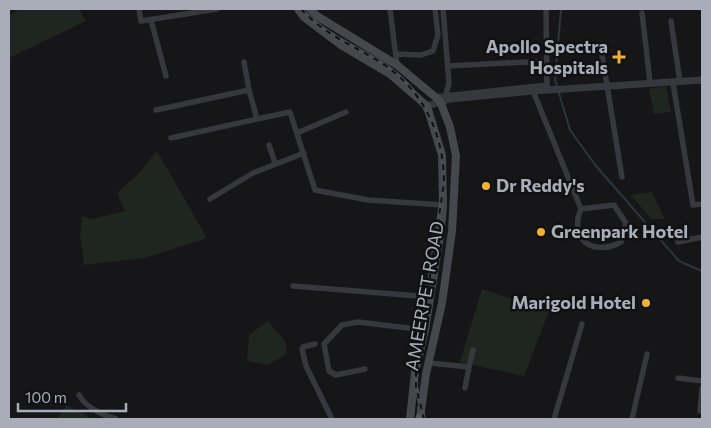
<svg xmlns="http://www.w3.org/2000/svg" width="711" height="428" viewBox="0 0 711 428" font-family="Commissioner,sans-serif">
  <style>
    .green { fill: #1e261f }
    .lines { fill: none; stroke-linecap: round; stroke-linejoin: round }
    .stream { stroke: #2c353c; stroke-width: 2 }
    .minor { stroke: #37383d; stroke-width: 5.5 }
    .tertiary { stroke: #37383d; stroke-width: 7 }
    .secondary { stroke: #45474d; stroke-width: 8 }
    .primary { stroke: #53555c; stroke-width: 9 }
    .rail-casing { stroke: #4a4c52; stroke-width: 4 }
    .rail { stroke: #111113; stroke-width: 2; stroke-dasharray: 5.5; stroke-linecap: butt }
    .poi-dot { fill: #f2b134; stroke: #111113; stroke-width: 2 }
    .labels { text-anchor: middle; stroke-width: 5; stroke-linejoin: round; paint-order: stroke }
    .poi-label { font-size: 18px; font-weight: bold; fill: #a8adb8; stroke: #111113; text-anchor: end }
    .street-label { font-size: 18px; fill: #a8adb8; stroke: #111113 }
  </style>
  <rect width="100%" height="100%" fill="#161618"/>
  <!-- green -->
  <path class="green" d="M19,9H79L86,21L9,58V16Z
    M666,86L671,112L654,114L649,89Z
    M157,151L207,238L145,258L84,265L80,236L82,216L91,219L125,211L117,193L140,172Z
    M652,192L665,219H651L631,195Z
    M482,289L549,311L524,376L460,362Z
    M268,321L285,341L287,354L267,365L247,361L249,335Z
    M67,405L89,417L92,419H57Z"/>
  <g class="lines">
    <!-- stream -->
    <path class="stream" d="M561,9L555,80L570,130L596,166L679,261L702,271"/>
    <!-- minor -->
    <path class="minor" d="M139,9L141,21L217,9
      M390,9L397,65
      M443,9L449,83L446,94
      M546,9L547,87
      M642,13L650,82
      M151,20L166,76
      M671,21L680,82
      M397,54L421,55L433,51L438,35L435,9
      M602,55L622,177
      M244,62L249,90
      M448,66L547,61
      M673,83L693,205L702,204
      M533,91L581,209C568,240 594,257 621,242L626,223L614,205L581,209
      M435,97L547,85
      M156,110L249,90L257,119L290,112L315,190L368,200L443,205
      M297,133L346,112
      M171,138L257,119
      M269,145L275,163
      M210,199L253,173L304,153
      M678,242L702,237
      M293,286L431,297
      M315,344L303,347L302,349L306,366L332,419
      M429,363L469,367L465,388
      M469,367L473,350
      M365,369L336,375L329,371L324,344L342,325L358,322L425,330
      M678,378L702,381
      M79,395C86,408 103,415 116,419
      M700,411L702,388
      M554,419L582,324
      M632,419L647,354"/>
    <!-- tertiary -->
    <path class="tertiary" d="M427,106L450,99L533,91L702,80"/>
    <!-- secondary -->
    <path class="secondary" d="M298,9L304,17L341,45L390,74L427,106L442,155L443,205L441,230L425,330L415,372L410,419
      M310,9L317,16L397,65L440,101L450,127L456,156L452,231L442,303L426,374L420,418"/>
    <!-- primary -->
    <path class="primary" d="M420,418V419"/>
    <defs>
      <path id="rail" d="M301,9C324,34 352,45 380,62C423,89 444,134 444,183L416,369V387L424,419"/>
    </defs>
    <!-- rail casing -->
    <use href="#rail" class="rail-casing"/>
    <!-- rail -->
    <use href="#rail" class="rail"/>
  </g>
  <!-- markers -->
  <g class="poi-dot">
    <path d="M616.5 49.5h5v5h5v5h-5v5h-5v-5h-5v-5h5z"/>
    <circle cx="486" cy="186" r="5"/>
    <circle cx="541" cy="232" r="5"/>
    <circle cx="646" cy="303" r="5"/>
  </g>
  <g class="labels">
    <!-- poi labels -->
    <g class="poi-label">
      <text x="608" y="53">Apollo Spectra<tspan x="608" dy="21">Hospitals</tspan></text>
      <text x="496" y="192" text-anchor="start">Dr Reddy's</text>
      <text x="551" y="238" text-anchor="start">Greenpark Hotel</text>
      <text x="636" y="309">Marigold Hotel</text>
    </g>
    <!-- street labels -->
    <g class="street-label">
      <text transform="translate(425 296) rotate(-80)" y="6">AMEERPET ROAD</text>
    </g>
  </g>
  <!-- border -->
  <rect width="711" height="428" fill="none" stroke="#a8adb8" stroke-width="20"/>
  <!-- scale -->
  <path d="M18 403v8h108v-8" fill="none" stroke="#a8adb8" stroke-width="2.5"/>
  <text x="25" y="403" font-size="15" fill="#a8adb8" stroke="#111113" stroke-width="4" paint-order="stroke">100 m</text>
</svg>
